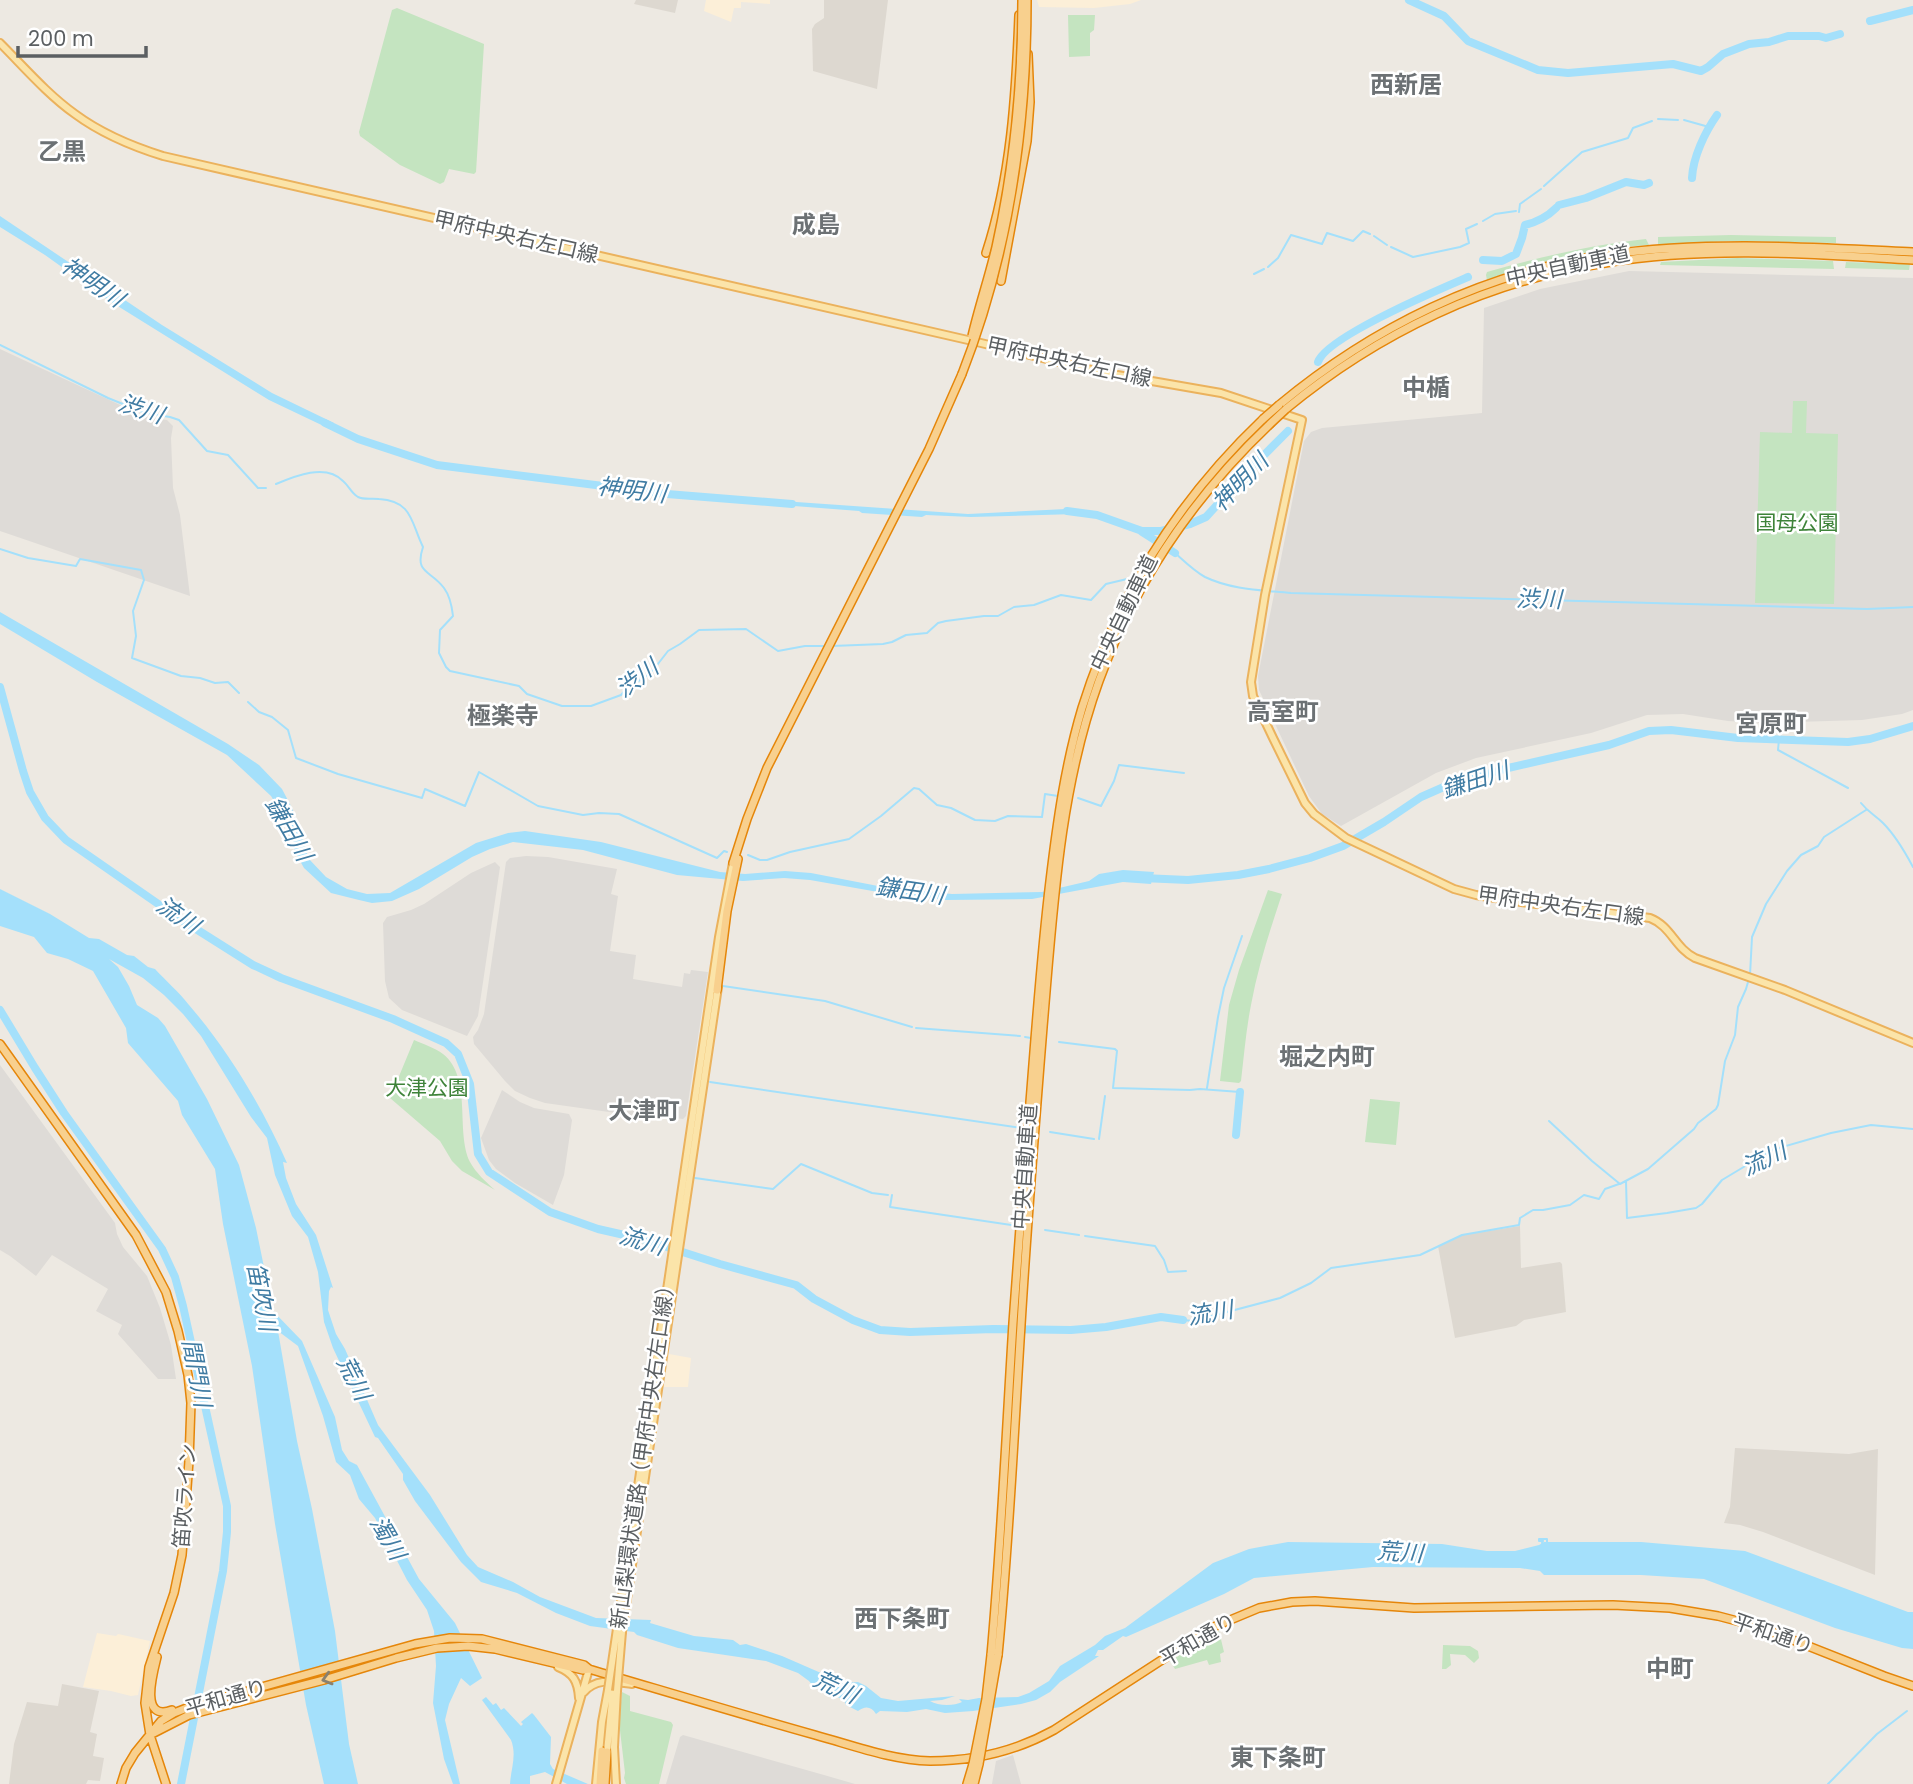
<svg xmlns="http://www.w3.org/2000/svg" width="1913" height="1784" viewBox="0 0 1913 1784" font-family="Poppins,'Noto Sans JP',sans-serif">
  <style>
    .commercial { fill: #fcefd8 }
    .industrial { fill: #dedbd7 }
    .education { fill: #ddd8d0 }
    .green { fill: #c4e4c0 }
    .water { fill: #a4e0fb }
    .lines { fill: none; stroke-linecap: round; stroke-linejoin: round }
    .stream { stroke: #a4e0fb; stroke-width: 2 }
    .river { stroke: #a4e0fb; stroke-width: 8 }
    .major-casing { stroke: #ebb25d; stroke-width: 10 }
    .highway-casing { stroke: #e5860a; stroke-width: 10 }
    .major { stroke: #fbe4a9; stroke-width: 6 }
    .highway { stroke: #f8d08e; stroke-width: 7 }
    .major-bridge-casing { stroke: #ebb25d; stroke-width: 10; stroke-linecap: butt }
    .highway-bridge-casing { stroke: #e5860a; stroke-width: 10; stroke-linecap: butt }
    .major-bridge { stroke: #fbe4a9; stroke-width: 6 }
    .highway-bridge { stroke: #f8d08e; stroke-width: 7 }
    .oneway { stroke: #8a816f }
    .labels { text-anchor: middle; stroke-width: 5; stroke-linejoin: round; paint-order: stroke }
    .street-label { font-size: 21px; fill: #5b5f62; stroke: #fff }
    .park-label { font-size: 21px; fill: #3e8339; stroke: #fff }
    .water-label { font-size: 23px; font-style: italic; fill: #407ca3; stroke: #fff }
    .quarter-label { font-size: 24px; font-weight: bold; fill: #6c7174; stroke: #fff }
  </style>
  <rect width="100%" height="100%" fill="#ede9e2"/>
  <!-- commercial -->
  <path class="commercial" d="M706,0H770V4L741,2V8H734L731,22L704,11Z
    M1037,0H1141L1130,4L1094,8L1039,7Z
    M669,1354L691,1358L688,1387H664Z
    M97,1633L116,1636L118,1634L150,1641L138,1695L131,1696L111,1691L83,1687Z"/>
  <!-- industrial -->
  <path class="industrial" d="M1629,271L1913,278V710L1902,714L1862,720L1759,723L1728,721L1683,714L1647,715L1591,733L1476,758L1436,773L1341,826L1322,814L1309,796L1259,690L1258,676L1304,441L1311,432L1322,428L1482,413L1484,308L1540,289Z
    M0,349L146,417L167,420L173,426L171,438L173,488L180,515L190,596L0,531Z
    M526,856L548,857L617,869L611,894L618,896L610,951L636,955L633,979L682,987L684,973L690,974L691,970L708,972L686,1116L683,1119L650,1115L641,1117L609,1112L545,1103L530,1098L515,1091L505,1081L474,1044L473,1037L478,1030L484,1014L506,862L510,858Z
    M495,862L500,867L478,1016L467,1036L402,1010L389,998L385,981L383,923L387,917L411,910L424,904L471,873Z
    M0,1065L115,1223L117,1234L123,1247L147,1276L160,1308L171,1345L176,1379H158L118,1334L122,1325L96,1311L108,1289L52,1255L36,1276L10,1256L0,1250Z
    M502,1090L520,1102L534,1108L569,1114L572,1120L564,1175L553,1205L515,1183L496,1169L489,1160L481,1138Z
    M683,1735L824,1775L855,1784H666L680,1737Z
    M1013,1755L1021,1784H992L996,1761Z"/>
  <!-- education -->
  <path class="education" d="M636,0H678L675,13L634,4Z
    M824,0H888L877,89L813,71L812,29L815,24L824,18Z
    M1520,1226L1521,1268L1560,1262L1562,1264L1566,1312L1524,1320L1516,1326L1455,1338L1438,1246L1462,1235Z
    M1735,1448L1849,1454L1878,1449L1875,1575L1763,1532L1740,1525L1724,1523L1730,1507Z
    M62,1684L99,1691L90,1732L97,1734L93,1756L104,1758L100,1781L88,1780L86,1784H9L14,1744L27,1702L58,1706Z"/>
  <!-- green -->
  <path class="green" d="M397,8L484,44L476,172L474,174L449,169L444,182L440,184L400,165L360,136L359,132L392,10Z
    M1068,15H1095L1094,30L1090,33V56L1069,57Z
    M1731,235L1836,237V243L1729,241L1658,245V237Z
    M1646,239L1649,245C1593,248 1540,263 1487,280L1486,275L1487,272C1540,257 1591,245 1646,239Z
    M1737,258L1833,261L1834,269L1660,265L1661,262Z
    M1846,262L1910,264L1909,270L1845,268Z
    M1793,401H1807L1806,433L1838,434L1834,604L1755,603L1760,432L1792,433Z
    M1268,890L1282,894C1270,930 1258,967 1251,1005C1246,1030 1244,1056 1241,1081L1239,1083L1220,1081L1229,1005L1239,970Z
    M414,1040C423,1044 435,1048 443,1054C473,1078 455,1131 470,1162C476,1173 486,1182 495,1190L462,1171L452,1161L440,1141L390,1098Z
    M1370,1099L1400,1102L1396,1145L1365,1142Z
    M1219,1631L1224,1652L1220,1654L1221,1662L1209,1665L1207,1660L1175,1669L1170,1661Z
    M1443,1645L1470,1646L1478,1651L1479,1658L1474,1663L1465,1655L1450,1654L1451,1665L1446,1669H1442Z
    M622,1692L630,1696V1711L671,1722L673,1725L659,1784H626L624,1778L625,1773L619,1722Z"/>
  <!-- water -->
  <path class="water" d="M0,216L162,325L272,393L334,423L332,430L269,400L219,369L108,300L45,255L0,227Z
    M782,501L968,514L1066,509L1076,510V514L971,517L926,515L922,517L862,513L859,511L781,505Z
    M0,612L228,744L259,765L282,789L292,808L309,859L326,877L347,889L367,894L390,893L476,843L508,833L525,831L601,842L720,872L745,874L785,871L811,873L878,886L952,894L1042,892L1089,881L1099,874L1123,870L1154,872L1151,884L1123,882L1032,899L945,900L884,893L810,880L784,878L743,881L677,875L583,850L513,842L490,849L472,857L419,889L392,901L372,903L359,900L331,893L304,868L295,852L283,816L271,796L227,755L97,682L0,624Z
    M0,889L50,914L89,938L99,939L127,955L134,956L148,967L155,969C166,981 179,992 189,1005C228,1050 263,1108 287,1163L283,1162L286,1178L296,1204L316,1235L333,1288L331,1287L329,1291L328,1310L336,1334L345,1349L378,1425L430,1495L467,1555L478,1567L513,1582L540,1597L596,1618L651,1620L650,1623L694,1636L733,1640L740,1645L746,1644L782,1656L844,1683L858,1682L866,1686L881,1698L898,1701L955,1696L942,1700L930,1701C938,1706 954,1706 962,1702L959,1699L968,1700L979,1698L1018,1697L1029,1693L1049,1681L1060,1666L1095,1645L1105,1636L1125,1628L1213,1563L1249,1549L1288,1542L1442,1544L1487,1551H1515L1539,1545L1544,1542H1641L1745,1551L1908,1612H1913V1649L1902,1648L1835,1628L1704,1579L1641,1575H1544L1540,1571L1520,1568L1373,1567L1254,1578L1224,1594L1126,1637L1123,1636L1103,1650H1098L1095,1656H1099L1060,1682L1050,1692L1036,1700L1021,1704L973,1711L945,1713L926,1709L907,1712L880,1711L876,1714C871,1706 865,1706 858,1711L846,1705L844,1700L813,1686L809,1681L798,1673L766,1661L678,1648L637,1635L634,1632L590,1626L556,1613L517,1593L481,1582L461,1562L415,1501L403,1480V1474L378,1438L375,1437L333,1348L324,1322L318,1272L308,1237L292,1216L275,1175L267,1138L251,1117L201,1036L183,1014L164,995L143,978L109,959L118,967L129,986L137,1005L158,1018L165,1026L207,1099L239,1165L256,1228L273,1311L302,1341L335,1417L342,1450L349,1461L357,1465L419,1579L455,1623L482,1678L470,1686L461,1678L449,1704L445,1720L460,1784H453L444,1759L433,1703L436,1666L434,1631L427,1610L407,1580L375,1518L359,1499L350,1475L336,1462L323,1416L298,1346L278,1331L297,1441L312,1509L335,1631L349,1744L358,1784H324L306,1705L275,1524L252,1366L223,1224L215,1169L182,1115L178,1101L128,1043L126,1028L93,971L68,959L47,953L34,937L0,926Z
    M486,1697L493,1705L496,1703L501,1710L504,1708L521,1726L523,1724L521,1722L532,1713L534,1715L551,1737L550,1764L553,1769L588,1784H567L545,1772L530,1776V1784H510C511,1768 517,1755 511,1740L482,1700Z"/>
  <g class="lines">
    <!-- stream -->
    <path class="stream" d="M1658,119L1678,120
      M1684,120L1709,127
      M1544,186L1582,152L1628,138L1633,128L1652,121
      M1519,212L1520,204L1541,189
      M1483,221L1495,214L1516,211
      M1374,236L1387,245
      M1391,247L1413,257L1460,247L1469,243L1466,229L1477,224
      M1268,267L1278,258L1291,235L1322,244L1327,233L1353,241L1363,231L1370,234
      M1254,274L1264,269
      M0,345L108,398L145,413L170,417L179,420L207,451L228,455L258,488H266
      M276,484C295,476 326,463 343,481C349,486 351,493 358,497C364,500 372,498 379,499C413,501 411,523 423,547C414,574 431,570 444,588C450,596 452,607 453,616L440,630L439,653L446,667L450,671L519,686L527,694L562,706H591L621,695L628,687L644,678L654,669L668,651L680,644L699,630L746,629L778,651L805,646H827
      M0,549L28,558L76,566L80,559L141,570L144,580L133,611L136,636L132,658L181,676L200,678L215,683L228,682L239,693
      M1175,553C1184,561 1194,571 1205,577C1232,590 1262,590 1291,593L1867,609L1913,607
      M832,646L883,644L892,642L906,635L927,633L938,623L946,621L984,616H998L1014,607L1034,605L1061,595L1091,600L1106,584L1127,579
      M248,702L259,712L272,717L288,730L296,758L338,774L422,798L425,789L465,806L479,772L538,806L583,815L599,813L619,814L717,858L724,851L727,852
      M1779,739L1778,750L1848,788
      M1078,798L1101,806L1114,781L1119,765L1184,773
      M1861,803C1869,813 1875,815 1883,823C1895,835 1905,852 1913,867
      M748,855L760,860H767L790,852L849,839L881,816L914,788L919,789L937,805L951,808L975,820L995,821L1008,816L1042,817L1045,794L1058,796
      M723,986L825,1001L912,1027
      M916,1028L1020,1036
      M1025,1037L1031,1038
      M1059,1042L1115,1049L1117,1051L1113,1088L1190,1090L1200,1089L1240,1092
      M710,1082L1021,1128
      M1207,1088L1218,1017L1224,988L1242,936
      M1549,1121L1592,1161L1620,1184L1648,1169L1694,1129L1698,1123L1716,1109L1718,1105L1725,1061L1735,1035L1738,1007L1746,989L1750,975L1752,937L1766,904L1787,871L1801,855L1818,846L1824,837L1866,810
      M1050,1132L1094,1139
      M1099,1139L1105,1096
      M695,1178L773,1189L801,1164L872,1193L888,1195
      M1626,1181L1627,1218L1667,1213L1696,1208L1702,1204L1722,1180L1772,1150L1831,1133L1871,1125L1913,1129
      M892,1195L890,1207L1018,1226
      M1045,1230L1079,1235
      M1085,1236L1155,1246L1164,1260L1168,1272L1186,1271
      M1183,1320L1193,1321L1280,1298L1311,1283L1331,1268L1420,1255L1462,1235L1519,1225L1520,1218L1533,1210H1543L1570,1205L1584,1195L1599,1199L1605,1189L1619,1184
      M1542,1543L1543,1541H1539V1539H1547V1542
      M1828,1784L1877,1734L1907,1711"/>
    <!-- river -->
    <path class="river" d="M1409,0L1444,16L1468,41L1538,70L1568,73L1673,64L1701,71L1708,67L1723,54L1749,44L1769,42L1788,36H1819L1826,38L1840,34
      M1870,21L1913,10
      M1692,178C1693,157 1705,132 1717,115
      M1559,205L1586,198L1626,182L1644,185L1649,183
      M1483,260L1502,261L1516,254L1522,238L1525,225C1537,222 1547,217 1556,208
      M1318,362C1326,337 1440,289 1468,277
      M325,423L358,439L437,465L667,494L792,504
      M1067,511L1097,515L1142,531H1161L1190,524L1206,517L1249,470L1288,431
      M1142,532L1175,553
      M0,687L23,771L30,792L45,818L66,840L177,917L253,965L281,978L393,1019L446,1043L458,1054L470,1084L478,1154L489,1172L550,1212L598,1229L642,1239L720,1264L796,1285L814,1299L853,1320L880,1330L910,1332L993,1329L1071,1330L1106,1327L1161,1317L1183,1320
      M1142,878L1188,880L1238,875L1269,869L1310,858L1343,846L1384,822L1421,797L1446,786L1508,768L1609,745L1649,731L1671,730L1738,738L1848,742L1870,739L1913,726
      M0,1010L35,1068L64,1113L162,1249L175,1277L183,1306L227,1506V1532L223,1571L181,1784
      M1236,1135L1240,1092"/>
    <defs>
      <path id="major" d="M0,43C24,67 47,94 75,114C102,134 131,146 163,156L981,343L1100,372L1221,393L1302,420L1265,595L1251,682L1253,696L1273,738L1305,803L1314,814L1346,838L1454,889L1476,895L1521,902L1650,918C1671,926 1675,948 1695,958L1785,990L1913,1043
        M624,1581L719,937L733,863
        M622,1632L718,987
        M558,1667C573,1673 578,1681 579,1698
        M584,1692C597,1677 614,1682 632,1684
        M607,1752L613,1690
        M556,1784L589,1669
        M596,1784L602,1722L608,1690
        M616,1784L614,1747L617,1691"/>
      <path id="highway" d="M986,253C1011,177 1016,94 1019,15
        M1001,281L1027,141L1030,102L1028,54
        M1279,405C1373,327 1483,273 1604,255C1707,240 1810,247 1913,252
        M1286,409C1378,333 1487,281 1605,263C1707,246 1811,254 1913,260
        M733,863L747,819L767,768L929,449L962,374
        M717,990L727,911L738,859
        M0,1044L136,1235L166,1292L178,1331L188,1375L191,1403L189,1461L182,1555L174,1593L149,1667L145,1703L150,1735L166,1784
        M991,1655C1001,1545 1006,1434 1013,1323C1018,1249 1024,1176 1030,1102C1036,1028 1041,955 1050,881C1057,823 1065,765 1082,708C1117,596 1178,500 1263,419
        M998,1655C1009,1545 1014,1435 1021,1325C1027,1225 1035,1126 1043,1027C1053,912 1059,791 1099,681C1135,582 1193,497 1270,424
        M157,1657C153,1673 139,1722 172,1710
        M150,1735L189,1715L324,1680L396,1658L437,1648L468,1646L495,1649L583,1670L589,1669
        M121,1784L126,1768L135,1753L161,1721L174,1713L202,1702L237,1694L415,1644L450,1638L482,1639L584,1665L589,1669C664,1691 740,1714 815,1735C852,1745 891,1760 930,1761C974,1761 1016,1751 1054,1730L1211,1628L1259,1608L1292,1602L1315,1601L1414,1608L1613,1605L1670,1608L1718,1616L1760,1627L1884,1676L1913,1686
        M600,1784L602,1751
        M605,1784L607,1752
        M967,1784L973,1764
        M974,1784L979,1764"/>
    </defs>
    <!-- major casing -->
    <use href="#major" class="major-casing"/>
    <!-- highway casing -->
    <use href="#highway" class="highway-casing"/>
    <!-- major -->
    <use href="#major" class="major"/>
    <!-- highway -->
    <use href="#highway" class="highway"/>
    <defs>
      <path id="major-bridge" d="M608,1690L624,1581
        M617,1691L622,1632"/>
      <path id="highway-bridge" d="M972,336C979,306 989,277 996,247C1014,166 1022,83 1022,0
        M962,374C1009,254 1027,128 1027,0
        M1263,419L1279,405
        M1270,424L1286,409
        M973,1764L986,1699L991,1655
        M979,1764L998,1655"/>
    </defs>
    <!-- major-bridge casing -->
    <use href="#major-bridge" class="major-bridge-casing"/>
    <!-- highway-bridge casing -->
    <use href="#highway-bridge" class="highway-bridge-casing"/>
    <!-- major-bridge -->
    <use href="#major-bridge" class="major-bridge"/>
    <!-- highway-bridge -->
    <use href="#highway-bridge" class="highway-bridge"/>
  </g>
  <!-- one-way arrows -->
  <defs><path id="oneway-chevron" d="M-2-3.5L2.5 0L-2 3.5" fill="none" stroke-width="1.6" stroke-linecap="round" stroke-linejoin="round" transform="scale(1.75)"/></defs>
  <use class="oneway" href="#oneway-chevron" transform="translate(327 1679) rotate(164)"/>
  <g class="labels">
    <!-- street labels -->
    <g class="street-label">
      <text transform="translate(516 237) rotate(13)" y="7">甲府中央右左口線</text>
      <text transform="translate(1568 266) rotate(-12)" y="7">中央自動車道</text>
      <text transform="translate(1069 362) rotate(12)" y="7">甲府中央右左口線</text>
      <text transform="translate(1124 613) rotate(-64)" y="7">中央自動車道</text>
      <text transform="translate(1561 906) rotate(8)" y="7">甲府中央右左口線</text>
      <text transform="translate(1025 1167) rotate(-86)" y="7">中央自動車道</text>
      <text transform="translate(643 1452) rotate(-82)" y="7">新山梨環状道路（甲府中央右左口線）</text>
      <text transform="translate(185 1496) rotate(-86)" y="7">笛吹ライン</text>
      <text transform="translate(1773 1634) rotate(19)" y="7">平和通り</text>
      <text transform="translate(1198 1640) rotate(-30)" y="7">平和通り</text>
      <text transform="translate(226 1698) rotate(-16)" y="7">平和通り</text>
    </g>
    <!-- park labels -->
    <g class="park-label">
      <text x="1797" y="530">国母公園</text>
      <text x="427" y="1095">大津公園</text>
    </g>
    <!-- water labels -->
    <g class="water-label">
      <text transform="translate(93 282) rotate(34)" y="8">神明川</text>
      <text transform="translate(141 409) rotate(18)" y="8">渋川</text>
      <text transform="translate(1240 482) rotate(-46)" y="8">神明川</text>
      <text transform="translate(632 490) rotate(7)" y="8">神明川</text>
      <text transform="translate(1539 599) rotate(1)" y="8">渋川</text>
      <text transform="translate(637 678) rotate(-37)" y="8">渋川</text>
      <text transform="translate(1475 780) rotate(-18)" y="8">鎌田川</text>
      <text transform="translate(289 829) rotate(60)" y="8">鎌田川</text>
      <text transform="translate(910 891) rotate(8)" y="8">鎌田川</text>
      <text transform="translate(178 915) rotate(34)" y="8">流川</text>
      <text transform="translate(1764 1159) rotate(-25)" y="8">流川</text>
      <text transform="translate(642 1241) rotate(16)" y="8">流川</text>
      <text transform="translate(262 1297) rotate(79)" y="8">笛吹川</text>
      <text transform="translate(1210 1313) rotate(-10)" y="8">流川</text>
      <text transform="translate(197 1373) rotate(79)" y="8">間門川</text>
      <text transform="translate(354 1378) rotate(63)" y="8">荒川</text>
      <text transform="translate(388 1538) rotate(60)" y="8">濁川</text>
      <text transform="translate(1400 1552) rotate(4)" y="8">荒川</text>
      <text transform="translate(836 1687) rotate(25)" y="8">荒川</text>
    </g>
    <!-- quarter labels -->
    <g class="quarter-label">
      <text x="1406" y="93">西新居</text>
      <text x="62" y="160">乙黒</text>
      <text x="816" y="233">成島</text>
      <text x="1426" y="396">中楯</text>
      <text x="1283" y="720">高室町</text>
      <text x="503" y="724">極楽寺</text>
      <text x="1771" y="732">宮原町</text>
      <text x="1327" y="1065">堀之内町</text>
      <text x="644" y="1119">大津町</text>
      <text x="902" y="1627">西下条町</text>
      <text x="1670" y="1677">中町</text>
      <text x="1278" y="1766">東下条町</text>
    </g>
  </g>
  <!-- scale -->
  <path d="M18 46v10h128v-10" fill="none" stroke="#5b5f62" stroke-width="3.5"/>
  <text x="28" y="46" font-size="21" fill="#5b5f62" stroke="#ffffff" stroke-width="5" paint-order="stroke">200 m</text>
</svg>
